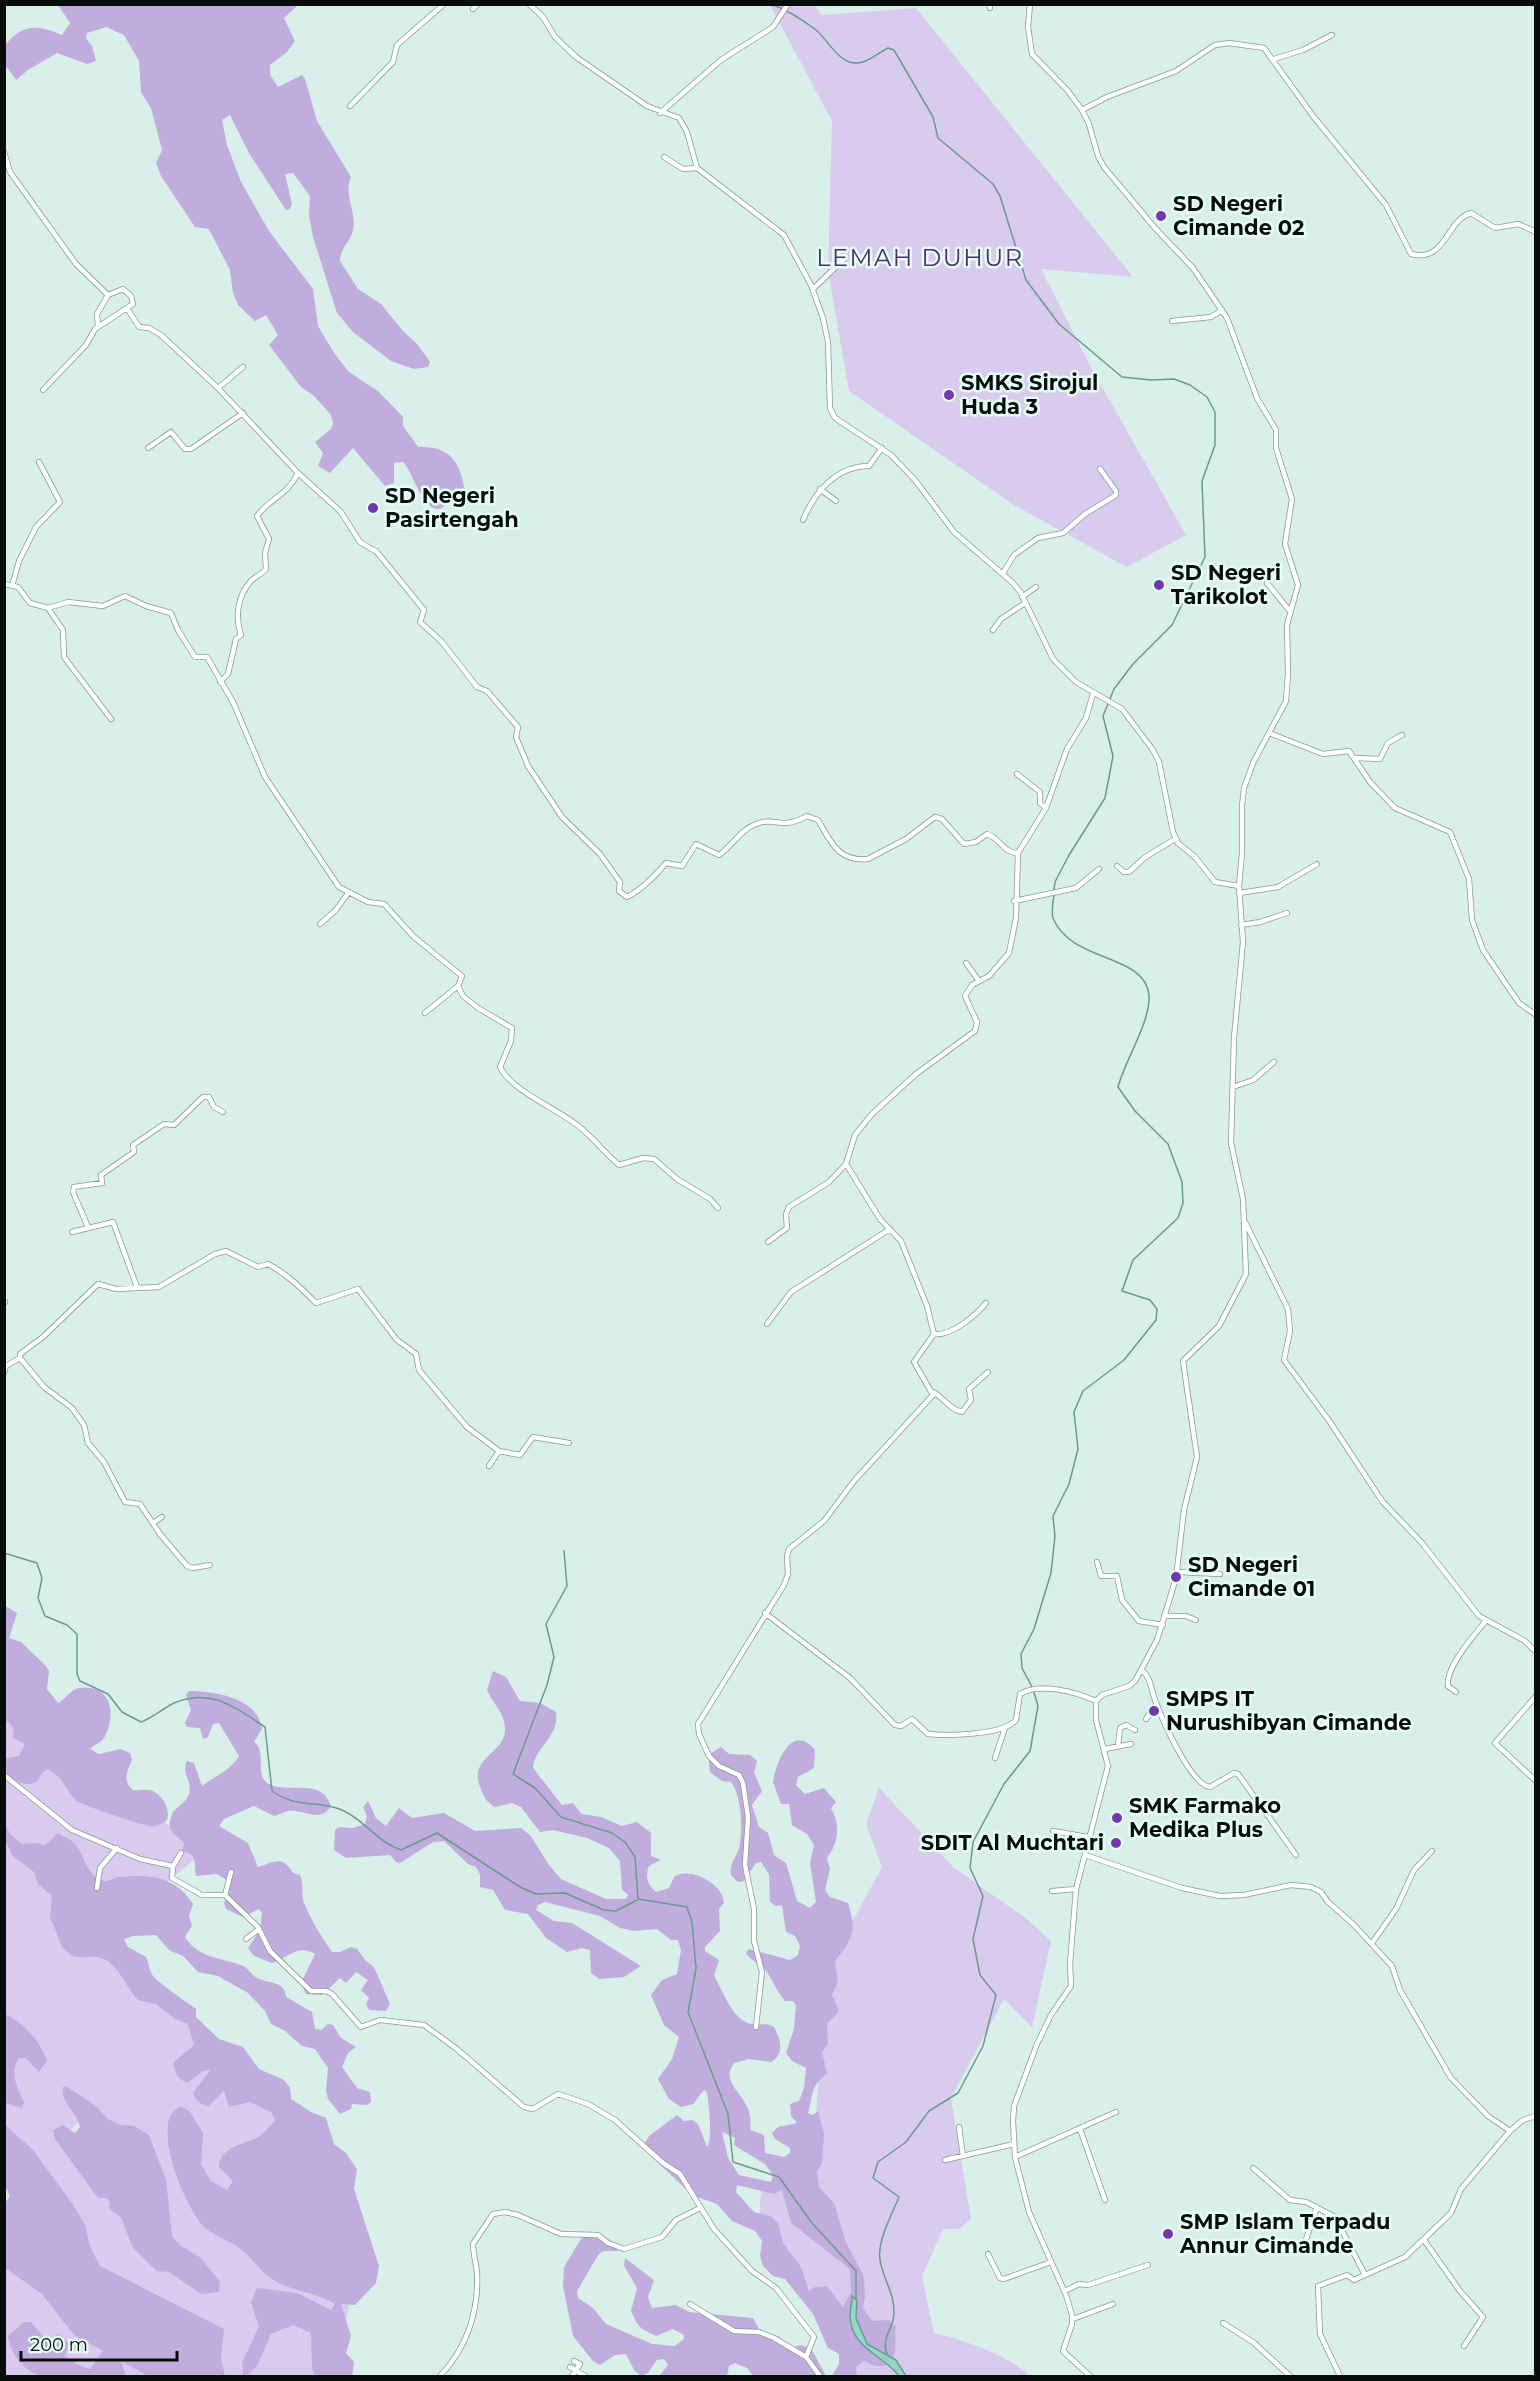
<svg xmlns="http://www.w3.org/2000/svg" width="1540" height="2381" viewBox="0 0 1540 2381" font-family="Montserrat,sans-serif">
  <style>
    .green { fill: #d9cbee; fill-rule: evenodd }
    .forest { fill: #c0acdd; fill-rule: evenodd }
    .water { fill: #93d6c5; stroke: #699a8d; stroke-width: 1.5 }
    .lines { fill: none; stroke-linecap: round; stroke-linejoin: round }
    .stream { stroke: #699a8d; stroke-width: 1.5 }
    .minor-casing { stroke: #859a95; stroke-width: 6 }
    .minor { stroke: #fff; stroke-width: 4.5 }
    .poi-dot { fill: #7337ad; stroke: #e6fdf7; stroke-width: 2 }
    .labels { text-anchor: middle; stroke-width: 5; stroke-linejoin: round; paint-order: stroke }
    .poi-label { font-size: 21px; font-weight: bold; fill: #060d0b; stroke: #e6fdf7; text-anchor: start }
    .quarter-label { font-size: 24px; letter-spacing: 1.5px; fill: #492e68; stroke: #e6fdf7 }
  </style>
  <rect width="100%" height="100%" fill="#d9f0ea"/>
  <!-- green -->
  <path class="green" d="M770,5H814L822,15L916,8L1133,277L1041,269L1088,362L1186,535L1127,567L1014,505L849,391L828,271L832,121Z
    M4,1690L202,1853L154,1893L108,1890L50,1861L176,2007L289,2112L351,2297L343,2335L319,2318L330,2376H210L102,2277L5,2136ZM90,2110L160,2242L64,2136Z
    M879,1788L953,1867L1027,1919L1051,1941L1032,2027L1004,1999L951,2098L971,2219L959,2229H943L922,2276L934,2333C969,2342 1002,2352 1030,2376H850L843,2331L782,2261L759,2222L761,2190L812,2169L822,2036L833,1957L882,1867L866,1824Z
    M4,2261L157,2376H5Z"/>
  <!-- forest -->
  <path class="forest" d="M58,5H298L284,18L295,41L287,52L270,65V75L278,87L302,75L305,79L317,121L351,177C343,194 357,213 353,230C351,241 339,250 340,261L358,289L381,304L403,331L418,345L430,362L428,367L414,369L391,361L353,332L337,313L313,237L309,216L310,196L293,173L285,174L292,204L290,209L286,210L249,153L230,115L222,120L227,145L241,182L269,231L313,289L318,326L334,353L349,372L379,392L403,417V426L418,447C455,445 463,469 466,501L461,506L450,500C428,532 412,468 403,462L394,463V483L385,486L353,448L330,473L318,466L323,453L315,442L331,429L333,424L331,415L313,395L301,387L269,345L278,335L266,315L255,321L238,305L233,293L230,270L211,233L208,229L195,227L161,176L156,163L162,150L151,108L141,92L139,61L124,35L106,27L87,33L86,38L92,46L96,61L87,64L57,53L28,70L16,80L5,65V45C23,24 37,24 62,35L70,23Z
    M4,1605L17,1613L9,1638L21,1642L46,1666L49,1671L47,1689L58,1703C65,1700 70,1689 80,1688C112,1684 117,1715 104,1738C101,1743 93,1745 90,1749L99,1754L120,1749L130,1753L132,1760C127,1772 122,1780 133,1790C139,1791 143,1789 148,1790C161,1791 171,1809 167,1820C162,1824 157,1827 150,1826C141,1825 79,1804 75,1800C66,1789 62,1776 47,1769C42,1772 42,1775 38,1780C30,1789 14,1781 7,1774L5,1759L19,1756L25,1744L13,1738L14,1728L5,1719Z
    M493,1671L506,1677L520,1701L540,1703L556,1712C560,1737 534,1747 533,1768L562,1805L573,1803L582,1814L601,1817L622,1826L637,1822L651,1833V1856L661,1860L649,1866C645,1877 647,1884 656,1892L669,1888L674,1877C689,1866 723,1883 724,1903L719,1909L720,1931L705,1947V1951L719,1960L714,1976C723,1990 732,2020 751,2024C760,2026 764,2022 774,2027C781,2040 785,2054 771,2062L749,2059L734,2063C717,2087 756,2095 750,2130L764,2135L765,2153L784,2157L790,2153V2148L775,2139L772,2133L778,2127L797,2123L791,2116L790,2104L799,2101L804,2088L806,2068L792,2061L786,2053L794,2029L796,2005L793,2001H785C776,1991 772,1978 764,1968C758,1961 749,1961 746,1952L749,1949L790,1960L798,1955L800,1946L795,1936L786,1932L782,1905L776,1906L770,1902L769,1874L761,1862L756,1863L744,1881L738,1882L731,1875C729,1864 736,1858 739,1848C743,1830 742,1796 731,1782L722,1781L710,1772L708,1755L721,1747L729,1754L750,1755L757,1761L754,1773L762,1791L752,1805L759,1827L768,1833L774,1855L786,1863L797,1901L810,1908L816,1902L810,1863L814,1845L807,1834L792,1825L789,1804H781L773,1782C776,1762 792,1722 815,1750L814,1768L798,1777L796,1785L805,1794L824,1788L836,1802L831,1808C841,1825 838,1844 827,1858L830,1869L825,1890L830,1897L848,1903C857,1931 853,1939 835,1961L838,1983L832,1995L839,2011L827,2024L828,2044L822,2052L827,2073C809,2089 814,2093 808,2113L813,2115L818,2111L824,2133L822,2163L817,2172L819,2187L834,2203L846,2242L864,2277L865,2297L863,2308L872,2321L889,2320L896,2327C893,2342 902,2367 877,2366C872,2366 869,2362 863,2361L856,2367L857,2376H832L839,2364V2354L828,2348L813,2314L785,2279L773,2276L763,2266L760,2256L762,2241L755,2231L732,2221L717,2204L692,2195L652,2157L644,2145L649,2136L677,2115L684,2121L692,2120L698,2124L707,2147C713,2138 709,2105 707,2092L704,2090L693,2104L681,2107L669,2099L658,2079L672,2059L679,2037L664,2025L651,1995L662,1980L677,1974L681,1950L678,1940H671L657,1929L634,1931L620,1928L600,1916L545,1902L538,1905L536,1910L554,1921L572,1923L641,1966L624,1977L599,1979L591,1973L590,1950L582,1948L567,1952L546,1938L528,1914L505,1910L493,1890L480,1887V1874L476,1867L468,1864L444,1841L433,1842L400,1863L396,1862L390,1855L346,1858L334,1850L335,1830L339,1827L353,1828L365,1824L367,1816L363,1807L368,1801L376,1818L386,1826L399,1808L412,1818L444,1813L475,1831L521,1828L530,1835L549,1865L561,1879L606,1899H626L628,1895L622,1889L620,1861L609,1848L587,1838L553,1830L540,1832L521,1807L512,1803L495,1807C487,1802 484,1798 481,1789C466,1757 507,1754 505,1728C504,1712 493,1704 487,1690ZM722,2132L735,2138L734,2145L765,2164L773,2175L771,2182L739,2175L728,2158ZM737,2185L774,2194L782,2190L791,2223L850,2269L851,2292L843,2307L827,2286L815,2287L809,2291L801,2267L783,2243L778,2223L770,2216L754,2212L736,2192Z
    M189,1691C214,1691 259,1698 262,1729L254,1742C268,1752 253,1775 269,1784C288,1794 322,1777 331,1806C320,1824 304,1809 289,1811C284,1811 279,1815 274,1816L254,1806L224,1819L219,1826L248,1843L258,1867C275,1862 282,1855 293,1873L300,1875C304,1885 301,1896 304,1903C311,1920 321,1936 332,1952H340L351,1947L357,1949L366,1961L374,1967L390,2004L386,2011L369,2010L366,2004L369,1998L361,1990L368,1980L356,1972L346,1983L340,1978L322,1995L306,1994L301,1983L315,1954C297,1943 287,1959 272,1963L254,1956L248,1948L260,1930L262,1913L259,1909L243,1917L226,1909L224,1903L229,1893L230,1882L217,1874L196,1876C194,1865 198,1852 182,1852L184,1843C172,1830 165,1832 173,1812C177,1807 182,1805 187,1798C196,1783 180,1776 187,1761L194,1763L202,1786C215,1776 230,1771 239,1756L219,1723L213,1724L208,1737L203,1739L200,1728L187,1727L185,1723L191,1710L186,1695Z
    M4,1823L11,1835L22,1844L39,1843L44,1846L58,1833C63,1836 69,1838 74,1843C85,1854 87,1880 106,1881C110,1881 114,1877 119,1877C148,1874 176,1876 193,1904L189,1916L192,1926L185,1937C200,1960 223,1957 243,1966C248,1968 249,1972 253,1975C263,1985 285,1978 286,1997L312,2012L315,2029L321,2030L328,2024L333,2025L341,2038L356,2047L348,2053L342,2067L357,2088L370,2092L371,2102L367,2105L352,2104L351,2109L340,2114L328,2099L326,2091L328,2068L315,2049L302,2046L285,2031L271,2024L265,2011L248,1993L218,1976L198,1972L183,1956L169,1950L156,1935L133,1936L124,1939L128,1947L146,1957C149,1963 149,1970 153,1976C157,1982 188,2003 196,2009V2017L219,2039L243,2047L259,2069L284,2080L290,2088L291,2099L311,2112L326,2118L334,2144L346,2153L357,2169L354,2189L379,2266L376,2283L355,2305L341,2304L351,2336L346,2353L354,2362L352,2376H315L312,2368L311,2333L293,2325L271,2334L257,2366L247,2376L243,2375L242,2363L259,2326L251,2303L257,2288L297,2293L331,2310L335,2304C318,2293 297,2292 279,2283C260,2274 257,2262 242,2250C231,2241 217,2237 206,2229C189,2214 170,2164 168,2142C167,2128 166,2113 181,2106L190,2112L203,2133L201,2164L211,2181L227,2190L233,2181L219,2167C220,2146 244,2145 258,2137C265,2133 270,2126 275,2120L271,2112L250,2102L229,2107L224,2091L209,2106C201,2106 195,2100 193,2093L210,2070L203,2071L189,2082C178,2082 173,2071 174,2062L194,2045L188,2024L175,2019L156,2004L138,2000C126,1987 116,1959 97,1957C88,1956 78,1960 70,1954C56,1945 59,1930 50,1920L52,1896L38,1884L34,1872L12,1855L5,1839Z
    M4,2014C24,2022 39,2040 47,2060L39,2072L26,2058H19C9,2073 17,2087 24,2102L22,2108L5,2103Z
    M66,2086L96,2106L108,2119L120,2125L134,2126L149,2135L166,2180L172,2236L181,2246L201,2258L220,2282L219,2292L201,2294L169,2272L157,2271L141,2256L132,2246L122,2219L109,2208L110,2203L107,2198H98L55,2139L53,2130L63,2125L75,2133L80,2127C77,2111 61,2105 63,2087Z
    M5,2125L32,2149L72,2203L85,2225L91,2249L100,2266L224,2329L221,2358L225,2376H148L121,2361L126,2376C107,2377 52,2381 38,2375C22,2369 10,2352 8,2336L24,2322H31L46,2340L51,2341L58,2333L69,2344L65,2356L76,2364L90,2369L103,2351L74,2335L42,2294L5,2268V2203L10,2196L5,2186Z
    M601,2234L614,2243L618,2251H603L598,2255L577,2291L578,2298L593,2308L606,2324L652,2344L675,2346L684,2339V2335L673,2329L656,2336L642,2329L636,2322L631,2311L637,2288L624,2266L625,2258L654,2280L648,2297L652,2308L676,2305L689,2312L753,2318L762,2334L778,2336L793,2347L802,2345L812,2350L826,2376H753L747,2368L735,2363L729,2366L727,2376H659L668,2365L664,2359L657,2360L648,2373L641,2376L634,2370L626,2354L615,2355L600,2365L593,2361L573,2336L563,2286L564,2267L581,2239L587,2235Z"/>
  <!-- water -->
  <path class="water" d="M852,2296L857,2300L856,2318L867,2344L896,2360L906,2376H899C882,2354 850,2348 850,2315C850,2309 852,2302 852,2296Z"/>
  <g class="lines">
    <!-- stream -->
    <path class="stream" d="M771,4C787,10 803,20 816,30C830,42 841,69 863,62C872,59 880,52 888,48L894,50L933,117L938,138L993,184L1000,196L1026,280L1059,324L1122,377L1151,380L1174,379L1190,385L1207,397L1215,412V445L1202,481L1205,557L1172,625L1133,664L1114,689L1103,716L1113,756L1105,798L1069,855L1055,882L1054,890
      M564,1551L567,1586L546,1624L554,1657L547,1685L513,1774L535,1788L561,1817L612,1833L625,1842L635,1857L638,1899L687,1907L692,1922L696,1969L688,2012L728,2114L733,2162L779,2177L812,2223L856,2271V2300
      M4,1553L37,1563L42,1578L38,1598L45,1616L67,1625L77,1634V1674L80,1681L108,1694L122,1712L141,1722C154,1717 162,1709 174,1703C211,1687 236,1708 265,1727L272,1791C299,1810 319,1799 344,1811C365,1821 379,1843 401,1850L437,1833L520,1887L536,1894L565,1893L604,1910L616,1911L637,1900
      M1032,1687L1022,1668L1021,1654L1034,1629L1051,1573L1055,1536L1053,1516L1069,1484L1078,1449L1074,1412L1083,1391L1124,1360L1156,1320L1157,1309L1150,1300L1122,1291L1133,1260L1178,1218L1183,1203L1182,1182L1168,1144L1135,1111L1118,1087C1125,1060 1151,1021 1149,995C1145,953 1071,963 1053,918C1051,912 1053,902 1054,895
      M887,2354C881,2338 893,2329 894,2314C895,2294 883,2279 880,2260C877,2241 892,2214 899,2197L873,2178L878,2162L906,2142L929,2111L958,2093L983,2046L996,1995L980,1975L973,1939L983,1896L970,1868L973,1842L1004,1784L1030,1751L1038,1706L1034,1692"/>
    <defs>
      <path id="minor" d="M529,4L543,17L555,37L576,57L647,106L679,118L687,132L697,168L784,235L811,285L823,318L828,342L830,408L835,418L891,455L915,480L954,532L1013,583L1021,593L1053,659L1076,682L1122,709L1153,750L1159,762L1173,832L1178,843L1195,857L1215,882L1239,886
        M989,4L990,8
        M1030,4L1028,27L1032,54L1068,91L1082,110L1089,124L1098,156L1104,167L1155,228L1193,268L1227,318L1257,398L1276,430V448L1292,499L1285,544L1298,585L1287,625L1288,674L1286,701L1253,763L1244,788L1242,806V853L1239,886L1243,942L1234,1038L1231,1143L1243,1199L1246,1274L1219,1326L1183,1361L1197,1457L1184,1510L1176,1578L1157,1640L1135,1681L1129,1686L1102,1695L1096,1701V1720L1108,1766L1076,1889L1070,1964L1071,1986L1051,2015L1037,2044L1014,2106L1013,2121L1015,2157L1029,2212L1066,2295L1072,2315V2324L1063,2351L1090,2376
        M473,9L478,4
        M1274,59L1303,50L1332,35
        M350,106L393,62L397,45L444,4
        M1082,110L1107,97L1176,71L1215,45L1229,43L1264,48L1313,116L1386,205L1411,254C1446,263 1446,220 1471,213L1495,228L1518,224L1536,232
        M660,113L721,60L773,27L788,4
        M4,152L10,172L76,264L108,295L123,289L131,296L133,304L95,329L86,345L43,390
        M664,157L683,169L697,168
        M813,289L844,259
        M127,308L139,327L149,328L161,335L218,388L298,473L341,512L360,542L377,552L424,610L420,622L442,642L477,687L487,691L518,727L516,737L528,766L562,817L600,854L620,882L619,891L627,897C643,889 655,876 666,863L682,866L696,844L719,855C733,845 740,830 756,824C776,816 780,831 807,816L818,820C831,842 838,862 868,859L906,839L935,817L942,819L964,844L976,842L987,834C1000,838 1003,853 1018,853
        M1172,321L1211,317L1222,310
        M98,326L97,314L108,295
        M218,388L243,367
        M148,448L171,432L185,449H191L243,413
        M820,489L836,501
        M803,520C814,493 836,466 869,466L882,448
        M1003,573L1014,555L1038,538L1063,533L1085,514L1116,495V491L1100,469
        M1267,583L1290,611
        M4,584L18,587L30,603L48,608L68,602L103,606L125,596L146,606L171,613L178,630L195,657H207L233,702L265,777L339,887L368,902L384,904L414,937L462,976L458,986L463,996L478,1008L512,1028L511,1041L500,1067C512,1092 561,1110 582,1129C595,1140 606,1154 619,1165L643,1158L654,1159L677,1179L710,1199L718,1208
        M12,586L19,561L36,527L60,502L39,462
        M1022,597L1036,587
        M48,608L63,630L64,657L111,719
        M993,630L1001,619L1025,603
        M220,682L228,674L236,639L241,635C235,618 237,596 251,581C256,576 262,574 266,569L265,553L269,539L257,516C271,497 287,496 298,473
        M1269,733L1323,754L1349,751L1370,782L1395,808L1450,832L1469,879L1472,920L1483,950L1519,1003L1536,1015
        M1356,758L1380,759L1388,743L1402,735
        M1017,774L1040,792V803L1046,808
        M1117,866L1124,872H1129L1144,858L1175,839
        M1239,893L1278,887L1317,864
        M1014,901L1076,888L1099,869
        M320,924L335,911L349,892
        M1241,925L1260,922L1287,913
        M966,963L979,981
        M425,1013L458,986
        M1233,1087L1253,1080L1274,1062
        M1245,1222L1288,1309L1290,1331L1284,1360L1330,1422L1382,1501L1422,1543L1479,1616L1525,1641L1536,1652
        M88,1227L73,1192L74,1187L102,1183L101,1175L134,1152L133,1145L164,1124L174,1125L203,1097H209L214,1107L223,1112
        M72,1232L113,1222L137,1287
        M768,1242L787,1228L786,1214L789,1207L829,1182L846,1164
        M4,1302H5
        M767,1324L791,1292L890,1229
        M934,1334C952,1336 975,1316 986,1303
        M20,1358L44,1387L72,1408L84,1425L88,1443L104,1462L125,1502L140,1504L160,1534L187,1566L193,1568L210,1565
        M4,1373L6,1366L20,1358V1354L43,1337L98,1284L116,1289L159,1287L215,1254L226,1251L258,1267L268,1264C287,1274 301,1288 316,1303L358,1289L397,1340L416,1354L419,1370L467,1427L499,1451L489,1466
        M933,1392C944,1398 949,1409 962,1412L971,1400L969,1389L988,1372
        M499,1451L520,1455L533,1437L569,1443
        M153,1523L162,1517
        M1097,1562L1101,1576H1117L1122,1600L1139,1621L1163,1625
        M1177,1572L1220,1574
        M765,1613L850,1678L895,1725L901,1726L912,1719L928,1734C948,1736 1004,1735 1016,1720L1020,1694C1040,1682 1076,1692 1096,1701
        M1164,1616H1186L1196,1620
        M1142,1670C1151,1678 1151,1689 1155,1700C1162,1719 1190,1784 1210,1787L1234,1773L1238,1774L1296,1855
        M1456,1692L1448,1686C1445,1668 1474,1635 1485,1622
        M1536,1696L1495,1743L1536,1781
        M1146,1719L1156,1704
        M1118,1746L1120,1728L1126,1725L1135,1730
        M1105,1749L1131,1744
        M995,1758L1005,1728
        M4,1775L72,1830L140,1859L173,1866
        M1053,1831L1088,1837
        M181,1853L173,1866L172,1878L202,1895H225L258,1927L270,1951L311,1991H326L332,1994L361,2027L380,2020L424,2025L457,2049L524,2107L533,2109L558,2094L588,2104L615,2120L663,2163L680,2174L714,2229L752,2271L776,2288L814,2337L806,2357
        M1085,1855L1182,1888L1220,1896L1244,1895L1291,1885L1311,1887L1321,1892L1328,1902L1353,1924L1392,1966L1400,1990L1451,2078L1488,2116L1510,2131
        M97,1888L100,1868L117,1848
        M1052,1891L1076,1889
        M225,1895L231,1872
        M246,1939L259,1929
        M1372,1943L1396,1909L1414,1870L1432,1851
        M756,2027L762,1972L754,1941V1909L745,1865L748,1817L743,1783L739,1775L719,1766L709,1756L699,1734L698,1724L784,1585L788,1574L787,1556L789,1549L824,1521L854,1481L933,1395L914,1362L934,1334L927,1306L901,1241L880,1219L846,1164L855,1135L872,1114L916,1074L975,1031L977,1022L965,996L972,985L989,976L1009,953L1016,918L1018,853L1046,808L1067,749L1086,718L1093,694
        M959,2127L963,2156
        M1080,2129L1105,2200
        M1015,2157L1116,2112
        M945,2160L1014,2144
        M1253,2168L1290,2200L1306,2202L1335,2217L1365,2275
        M1424,2240L1460,2291L1483,2317L1464,2346
        M1303,2248L1317,2207
        M988,2254L1000,2278L1004,2279L1051,2262
        M1065,2291L1079,2284L1088,2285L1148,2265
        M690,2304L734,2331L759,2332L774,2338L806,2357L820,2376
        M1073,2319L1113,2304
        M1223,2323L1253,2342L1290,2376
        M570,2367L585,2376
        M440,2376C467,2348 479,2311 477,2272C476,2263 473,2253 473,2244L493,2214L505,2212L518,2215L561,2234L598,2235L608,2243L624,2249L662,2237L676,2220L700,2208
        M572,2376L580,2364L574,2361
        M1340,2376L1320,2334L1318,2286L1347,2275L1354,2280L1405,2257L1451,2213L1461,2189L1510,2131L1523,2120L1536,2116"/>
    </defs>
    <!-- minor casing -->
    <use href="#minor" class="minor-casing"/>
    <!-- minor -->
    <use href="#minor" class="minor"/>
  </g>
  <!-- markers -->
  <g class="poi-dot">
    <circle cx="1161" cy="216" r="6"/>
    <circle cx="949" cy="395" r="6"/>
    <circle cx="373" cy="508" r="6"/>
    <circle cx="1159" cy="585" r="6"/>
    <circle cx="1176" cy="1577" r="6"/>
    <circle cx="1154" cy="1711" r="6"/>
    <circle cx="1117" cy="1818" r="6"/>
    <circle cx="1116" cy="1843" r="6"/>
    <circle cx="1168" cy="2234" r="6"/>
  </g>
  <g class="labels">
    <!-- poi labels -->
    <g class="poi-label">
      <text x="1173" y="211">SD Negeri<tspan x="1173" dy="24">Cimande 02</tspan></text>
      <text x="961" y="390">SMKS Sirojul<tspan x="961" dy="24">Huda 3</tspan></text>
      <text x="385" y="503">SD Negeri<tspan x="385" dy="24">Pasirtengah</tspan></text>
      <text x="1171" y="580">SD Negeri<tspan x="1171" dy="24">Tarikolot</tspan></text>
      <text x="1188" y="1572">SD Negeri<tspan x="1188" dy="24">Cimande 01</tspan></text>
      <text x="1166" y="1706">SMPS IT<tspan x="1166" dy="24">Nurushibyan Cimande</tspan></text>
      <text x="1129" y="1813">SMK Farmako<tspan x="1129" dy="24">Medika Plus</tspan></text>
      <text x="1104" y="1850" text-anchor="end">SDIT Al Muchtari</text>
      <text x="1180" y="2229">SMP Islam Terpadu<tspan x="1180" dy="24">Annur Cimande</tspan></text>
    </g>
    <!-- quarter labels -->
    <g class="quarter-label">
      <text x="920" y="266">LEMAH DUHUR</text>
    </g>
  </g>
  <!-- border -->
  <rect width="1540" height="2381" fill="none" stroke="#060d0b" stroke-width="12"/>
  <!-- scale -->
  <path d="M21 2351v9h156v-9" fill="none" stroke="#060d0b" stroke-width="3"/>
  <text x="30" y="2351" font-size="18" fill="#060d0b" stroke="#e6fdf7" stroke-width="4.5" paint-order="stroke">200 m</text>
</svg>
